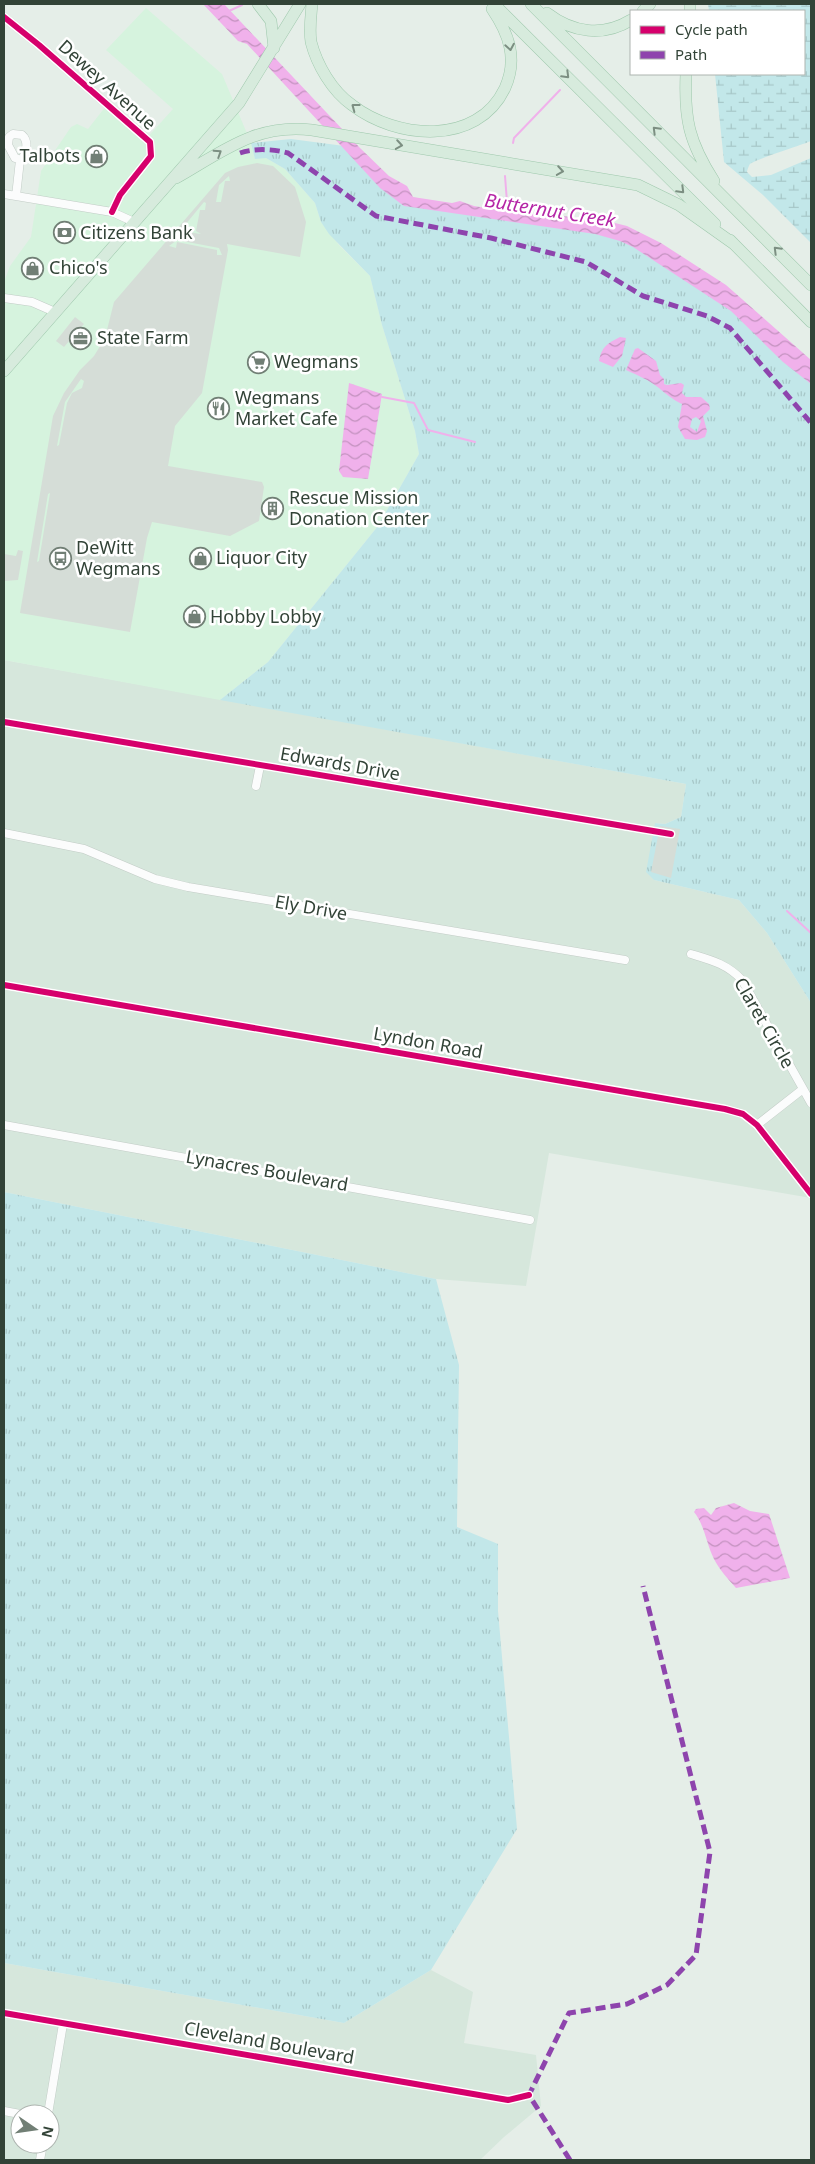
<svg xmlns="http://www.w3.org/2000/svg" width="815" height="2164" viewBox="0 0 815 2164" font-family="'Noto Sans',sans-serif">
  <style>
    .residential { fill: #d6e7dc; fill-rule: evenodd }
    .commercial { fill: #d6f3de }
    .grass { fill: url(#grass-tufts) }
    .wetland { fill: url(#wetland-marsh) }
    .parking { fill: #d5ddd7; fill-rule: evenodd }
    .water { fill: url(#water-waves); fill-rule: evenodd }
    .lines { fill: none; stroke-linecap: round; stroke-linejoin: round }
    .stream { stroke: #f0b1eb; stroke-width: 2 }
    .minor-casing { stroke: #c2ccc6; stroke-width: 9 }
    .highway-casing { stroke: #9ec8ac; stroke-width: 12 }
    .minor { stroke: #fbfcfc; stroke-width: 8 }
    .highway { stroke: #d7ebdd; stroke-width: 11 }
    .quiet { stroke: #8e44ad; stroke-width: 5; stroke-dasharray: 10 5; stroke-linecap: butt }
    .cycleway-casing { stroke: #fff; stroke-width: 9 }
    .cycleway { stroke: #d6006c; stroke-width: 6 }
    .oneway { stroke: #7c8f82 }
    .labels { text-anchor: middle; stroke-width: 5; stroke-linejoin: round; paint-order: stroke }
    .street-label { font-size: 18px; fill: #324337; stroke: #fff }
    .poi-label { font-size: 18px; fill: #324337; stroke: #fff; text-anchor: start }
    .water-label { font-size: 19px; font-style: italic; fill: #b525a6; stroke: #fff }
  </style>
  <defs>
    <pattern id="grass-tufts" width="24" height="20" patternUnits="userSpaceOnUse" patternTransform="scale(1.25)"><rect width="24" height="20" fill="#c2e7e9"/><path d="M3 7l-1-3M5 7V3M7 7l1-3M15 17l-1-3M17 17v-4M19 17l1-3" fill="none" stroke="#a7c7c8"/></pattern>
    <pattern id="wetland-marsh" width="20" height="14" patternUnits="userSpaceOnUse" patternTransform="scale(1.25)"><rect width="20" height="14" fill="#c2e7e9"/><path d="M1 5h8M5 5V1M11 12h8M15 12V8" fill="none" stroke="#a7c7c8"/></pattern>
    <pattern id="water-waves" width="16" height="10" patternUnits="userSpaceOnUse" patternTransform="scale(1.25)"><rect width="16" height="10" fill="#f0b1eb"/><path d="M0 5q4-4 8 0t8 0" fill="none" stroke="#c392bf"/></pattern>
  </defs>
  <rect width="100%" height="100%" fill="#e5eee8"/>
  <!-- residential -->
  <path class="residential" d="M4,660L686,784L681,817L665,824L656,823L654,880L739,900L767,933L811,1003V1198L549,1153L526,1286L436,1279L4,1192Z
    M4,1963L344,2023L431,1970L473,1992L464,2043L536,2055L541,2106L504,2137L480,2160H4ZM20,2114H50V2144H20Z"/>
  <!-- commercial -->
  <path class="commercial" d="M146,8L222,74L251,143L255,158H266L285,169L315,203L321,222L339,245L370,276L382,325L415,431L419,454L378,526L268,662L220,700L4,660V282L10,266L31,237L41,171L71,127L77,124L88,129L106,106L145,140L173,109L106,50Z"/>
  <!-- grass -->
  <path class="grass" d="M291,139L352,147L416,203L619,233L720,292L811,372V1003L767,933L739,900L654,880L646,872L655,823L665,824L681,817L686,784L220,700L268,662L378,526L419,454L415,431L382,325L370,276L329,234L321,222L315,203L285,169L266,158L255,159L251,143Z
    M4,1192L436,1279L459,1365L457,1527L498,1544V1611L517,1829L431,1970L344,2023L4,1963Z"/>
  <!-- wetland -->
  <path class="wetland" d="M708,4H811V141C802,145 754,160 750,164C749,165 747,171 747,172L752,177L771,175L811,158V243L763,195L724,162L715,74H804V11H709Z"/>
  <!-- parking -->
  <path class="parking" d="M257,163L273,166L295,187L306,222L300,257L227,244L228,250L202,393L175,426L168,466L262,482L264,487L259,521L230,536L152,522L147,538L130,632L20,613L53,416L64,393L80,370L94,356L105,338L114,302L225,173L238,167ZM229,176L230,181H225L221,202H216L219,185ZM204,202L206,203L205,210H200L196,231L201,234L187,232L185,225ZM177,240L219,248L222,255H217V250L177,242L176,248L169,246ZM81,379L84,381L82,388L72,393L67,403L59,445L57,446L65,402ZM50,493L39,561L37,562L48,494Z
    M75,317L84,324L64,347L56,341Z
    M18,550L23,551L18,580L4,581V554L16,556Z
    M660,826L680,829L671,878L651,872Z"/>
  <!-- water -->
  <path class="water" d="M203,4H224L360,148L389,176L407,186L413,197L452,203L460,201L474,206L510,212L599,219L627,226L661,243L726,285L811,360V384L783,362L731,311L633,247L620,241L595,234L404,206L380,188L247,44L238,41Z
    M620,337L626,338L622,356L613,367L599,361C601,347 608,343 620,337Z
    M638,348L656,361L660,375L664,379V384L667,385L681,383L684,385L682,393L686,397H701L709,404L710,409L703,416L707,431L705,437L697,440L685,439L678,427L682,404C672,399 667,395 659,388C649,380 637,375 626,370L635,349ZM696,417L701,421L697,432L690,427L692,419Z
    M349,383L382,394L368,479L343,477L339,471Z
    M734,1503L750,1511L769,1514L790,1578L736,1588C728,1579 719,1569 714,1559C706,1543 705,1526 694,1512L696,1509L704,1508L711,1515L716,1508Z"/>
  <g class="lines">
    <!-- stream -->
    <path class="stream" d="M229,11L242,5
      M513,143L514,138L560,90
      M505,176L507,202L514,212
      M382,397L414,403L428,430L475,442
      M787,911L811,933"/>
    <defs>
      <path id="minor" d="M4,17L39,45L150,142L151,156L120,195L112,212
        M13,134L22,135C29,141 26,152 22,160L15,158L8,145L9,137Z
        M4,194L112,212L134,222
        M16,196L20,160
        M4,298L32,302L55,312
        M4,722L671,834
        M256,786L260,766
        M4,833L84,849L155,879L188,887L625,960
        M691,954C711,960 727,964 742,980L811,1103
        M4,985L725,1109L743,1114L757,1125L811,1194
        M4,1125L530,1220
        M757,1125L803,1089
        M4,2013L508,2100L529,2095
        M4,2111L20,2114
        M48,2114L63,2024
        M40,2160L43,2144"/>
      <path id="highway" d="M258,4L271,21L274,48
        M312,4C311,16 309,29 311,42C317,65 332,91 352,105C396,139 477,147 505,88C518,59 509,34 492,9
        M494,4L715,224
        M531,4L811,285
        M643,11L650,4
        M690,11V4
        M547,13C573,33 603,37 631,20
        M686,74C684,119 689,142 714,181
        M176,178C222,152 256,123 312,130L638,185L679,205L734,244
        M730,240L811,322
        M4,371L239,103L300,4"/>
    </defs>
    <!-- minor casing -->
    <use href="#minor" class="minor-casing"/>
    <!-- highway casing -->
    <use href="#highway" class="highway-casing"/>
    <!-- minor -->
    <use href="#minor" class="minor"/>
    <!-- highway -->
    <use href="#highway" class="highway"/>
    <!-- quiet -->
    <path class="quiet" d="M240,153C254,148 274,149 288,153L376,216L491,238L586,262L643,296L707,316L730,328L811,423
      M570,2160L529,2095L569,2013L627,2004L667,1985L696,1955L710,1852L643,1586"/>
    <defs>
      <path id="cycleway" d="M4,17L39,45L150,142L151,156L120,195L112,212
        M4,722L671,834
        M4,985L725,1109L743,1114L757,1125L811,1194
        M4,2013L508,2100L529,2095"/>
    </defs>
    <!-- cycleway casing -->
    <use href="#cycleway" class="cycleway-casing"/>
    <!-- cycleway -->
    <use href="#cycleway" class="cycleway"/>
  </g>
  <!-- one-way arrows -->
  <defs><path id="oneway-chevron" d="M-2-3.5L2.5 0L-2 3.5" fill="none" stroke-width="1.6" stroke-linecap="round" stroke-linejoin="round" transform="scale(1.25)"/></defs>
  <g class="oneway">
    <use href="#oneway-chevron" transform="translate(510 47) rotate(80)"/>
    <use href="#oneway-chevron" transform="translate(566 75) rotate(45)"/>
    <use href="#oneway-chevron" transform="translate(355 107) rotate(-143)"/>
    <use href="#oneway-chevron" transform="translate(656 130) rotate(-135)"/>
    <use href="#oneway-chevron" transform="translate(399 145) rotate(9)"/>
    <use href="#oneway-chevron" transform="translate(218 153) rotate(-33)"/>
    <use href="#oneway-chevron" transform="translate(560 171) rotate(9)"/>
    <use href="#oneway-chevron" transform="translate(681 190) rotate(45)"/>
    <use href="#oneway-chevron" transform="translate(777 250) rotate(-135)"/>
  </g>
  <!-- icons -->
  <defs>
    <symbol id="shop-ring" viewBox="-11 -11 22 22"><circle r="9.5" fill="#fff" stroke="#717f75" stroke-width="1.5"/><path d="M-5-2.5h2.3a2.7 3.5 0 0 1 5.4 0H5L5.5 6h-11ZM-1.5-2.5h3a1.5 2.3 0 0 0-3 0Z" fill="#717f75"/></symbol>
    <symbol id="bank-ring" viewBox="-11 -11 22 22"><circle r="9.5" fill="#fff" stroke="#717f75" stroke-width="1.5"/><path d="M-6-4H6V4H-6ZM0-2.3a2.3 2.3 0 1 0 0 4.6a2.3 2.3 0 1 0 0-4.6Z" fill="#717f75"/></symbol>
    <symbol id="office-ring" viewBox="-11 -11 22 22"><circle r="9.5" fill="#fff" stroke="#717f75" stroke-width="1.5"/><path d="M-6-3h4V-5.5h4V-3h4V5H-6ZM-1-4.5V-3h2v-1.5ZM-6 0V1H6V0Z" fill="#717f75"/></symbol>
    <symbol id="supermarket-ring" viewBox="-11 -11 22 22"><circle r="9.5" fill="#fff" stroke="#717f75" stroke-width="1.5"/><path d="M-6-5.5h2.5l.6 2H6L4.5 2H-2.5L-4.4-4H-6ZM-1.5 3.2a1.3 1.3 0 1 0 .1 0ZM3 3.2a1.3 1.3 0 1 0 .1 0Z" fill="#717f75"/></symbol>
    <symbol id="restaurant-ring" viewBox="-11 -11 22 22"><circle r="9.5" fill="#fff" stroke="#717f75" stroke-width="1.5"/><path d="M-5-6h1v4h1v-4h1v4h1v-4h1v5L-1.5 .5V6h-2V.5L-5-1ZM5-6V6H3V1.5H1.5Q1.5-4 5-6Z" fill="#717f75"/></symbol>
    <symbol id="building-ring" viewBox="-11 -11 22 22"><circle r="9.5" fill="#fff" stroke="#717f75" stroke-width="1.5"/><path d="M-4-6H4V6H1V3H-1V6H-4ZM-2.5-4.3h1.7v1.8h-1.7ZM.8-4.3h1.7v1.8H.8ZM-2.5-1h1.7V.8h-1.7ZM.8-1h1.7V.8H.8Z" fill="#717f75"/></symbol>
    <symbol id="bus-ring" viewBox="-11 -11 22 22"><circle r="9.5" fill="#fff" stroke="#717f75" stroke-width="1.5"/><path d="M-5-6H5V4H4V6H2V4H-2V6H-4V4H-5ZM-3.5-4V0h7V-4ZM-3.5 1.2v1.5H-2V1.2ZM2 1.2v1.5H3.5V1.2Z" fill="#717f75"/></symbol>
  </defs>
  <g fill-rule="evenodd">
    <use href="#shop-ring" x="84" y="144" width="25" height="25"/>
    <use href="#bank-ring" x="52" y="220" width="25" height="25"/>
    <use href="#shop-ring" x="20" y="256" width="25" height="25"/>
    <use href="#office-ring" x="68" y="326" width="25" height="25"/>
    <use href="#supermarket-ring" x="246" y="350" width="25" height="25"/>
    <use href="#restaurant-ring" x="206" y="396" width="25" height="25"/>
    <use href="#building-ring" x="260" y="496" width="25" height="25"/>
    <use href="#bus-ring" x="48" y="546" width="25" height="25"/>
    <use href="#shop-ring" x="188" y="546" width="25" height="25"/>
    <use href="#shop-ring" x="182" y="604" width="25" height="25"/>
  </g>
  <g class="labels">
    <!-- street labels -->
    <g class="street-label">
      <text transform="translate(107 85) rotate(42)" y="6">Dewey Avenue</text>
      <text transform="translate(340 764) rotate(10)" y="6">Edwards Drive</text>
      <text transform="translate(311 908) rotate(10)" y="6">Ely Drive</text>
      <text transform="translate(764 1023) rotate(60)" y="6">Claret Circle</text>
      <text transform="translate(428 1043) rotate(10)" y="6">Lyndon Road</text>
      <text transform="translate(267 1171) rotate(10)" y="6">Lynacres Boulevard</text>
      <text transform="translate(269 2043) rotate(10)" y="6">Cleveland Boulevard</text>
    </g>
    <!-- poi labels -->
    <g class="poi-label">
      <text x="80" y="162" text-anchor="end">Talbots</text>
      <text x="80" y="239">Citizens Bank</text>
      <text x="49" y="274">Chico's</text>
      <text x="97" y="344">State Farm</text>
      <text x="274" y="368">Wegmans</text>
      <text x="235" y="404">Wegmans<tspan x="235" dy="21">Market Cafe</tspan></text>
      <text x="289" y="504">Rescue Mission<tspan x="289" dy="21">Donation Center</tspan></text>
      <text x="76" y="554">DeWitt<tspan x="76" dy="21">Wegmans</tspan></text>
      <text x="216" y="564">Liquor City</text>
      <text x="210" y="623">Hobby Lobby</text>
    </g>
    <!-- water labels -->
    <g class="water-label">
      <text transform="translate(550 210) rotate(9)" y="7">Butternut Creek</text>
    </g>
  </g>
  <!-- border -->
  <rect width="815" height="2164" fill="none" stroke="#324337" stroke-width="10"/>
  <!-- legend -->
  <rect x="630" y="10" width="175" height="65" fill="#ffffff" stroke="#adb4af"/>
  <rect x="640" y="26" width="25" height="8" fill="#d6006c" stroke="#adb4af"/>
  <text x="675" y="35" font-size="15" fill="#324337">Cycle path</text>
  <rect x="640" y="51" width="25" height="8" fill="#8e44ad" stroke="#adb4af"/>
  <text x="675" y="60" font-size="15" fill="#324337">Path</text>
  <!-- north arrow -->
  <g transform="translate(35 2129) rotate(103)"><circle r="24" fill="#ffffff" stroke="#adb4af"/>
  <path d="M0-4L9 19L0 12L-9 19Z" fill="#717f75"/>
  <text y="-8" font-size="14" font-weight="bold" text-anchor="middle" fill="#324337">N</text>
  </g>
</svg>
